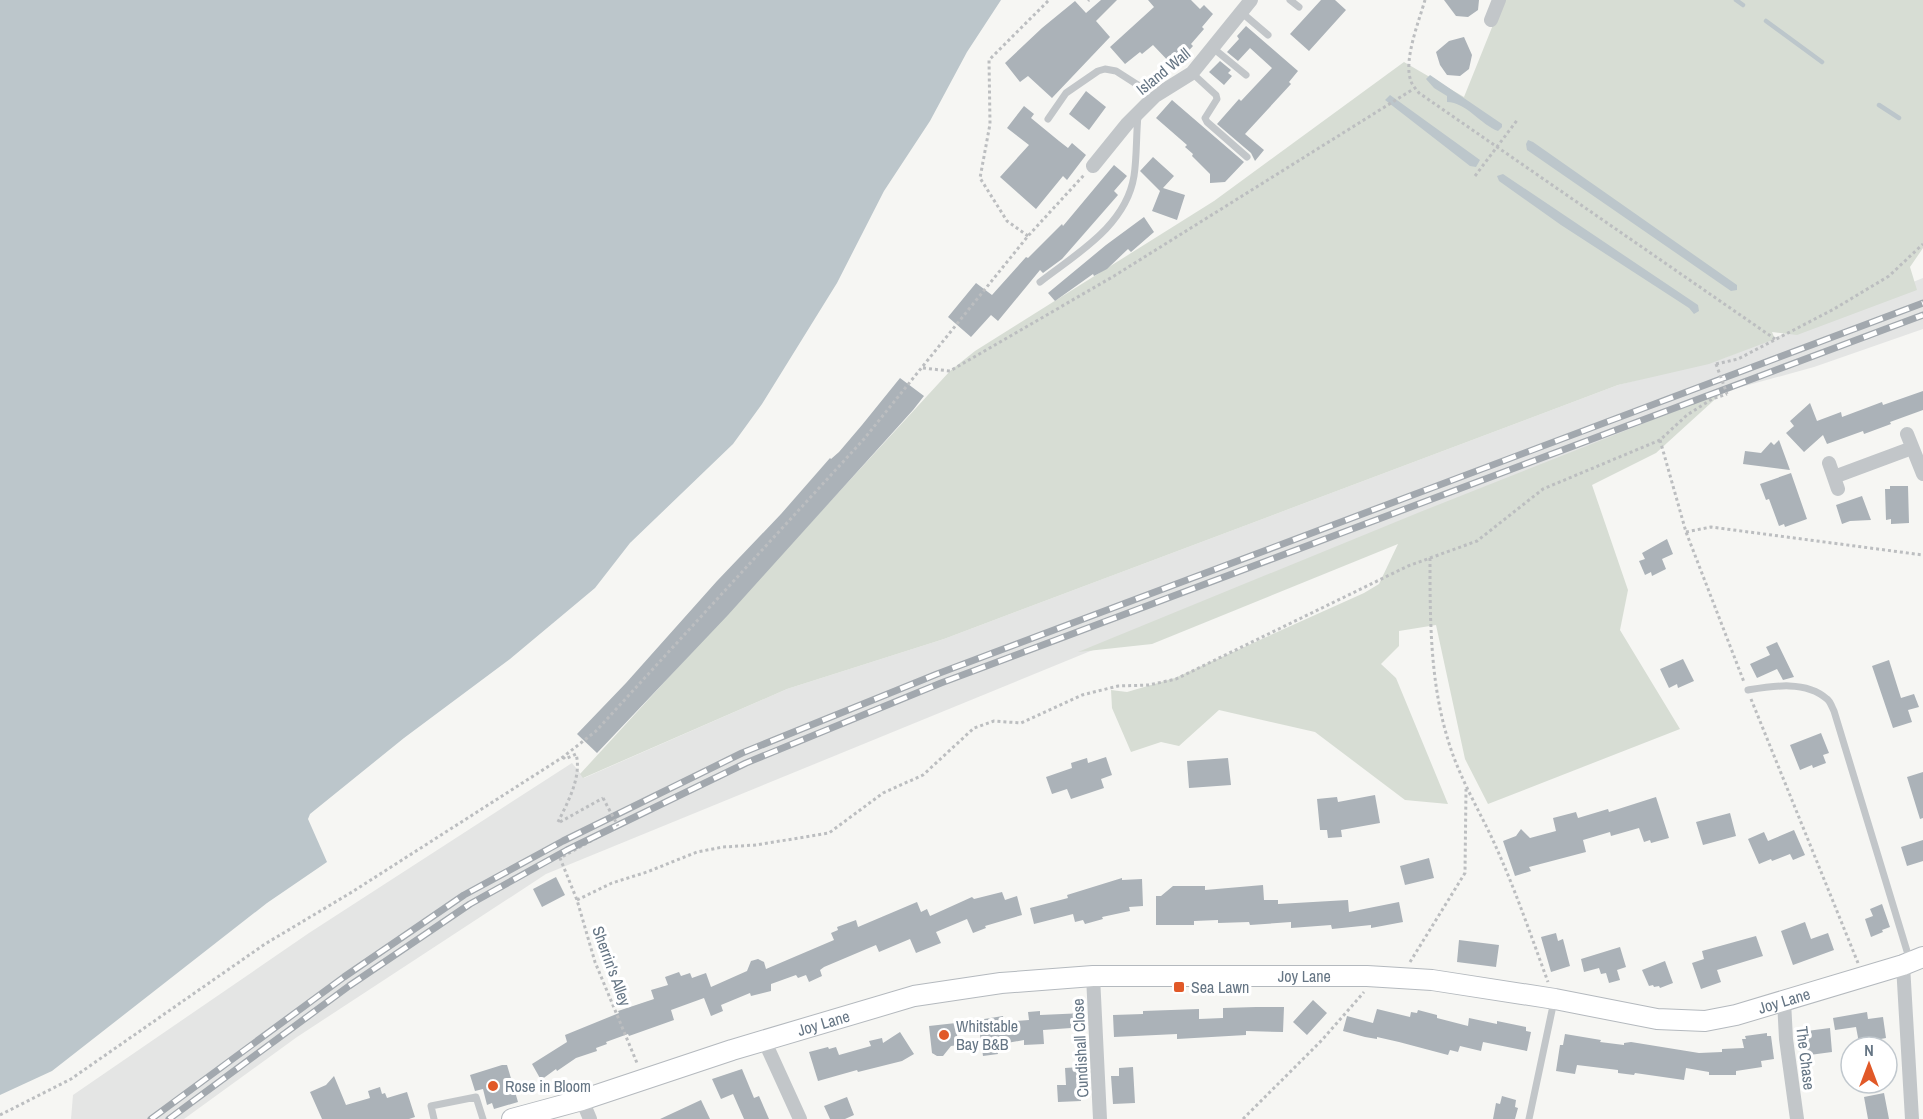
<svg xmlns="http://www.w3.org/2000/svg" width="1923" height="1119" viewBox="0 0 1923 1119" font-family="'Archivo Narrow',sans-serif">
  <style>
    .built { fill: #e4e5e4 }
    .green { fill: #d7ddd4 }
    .water { fill: #bcc6cb }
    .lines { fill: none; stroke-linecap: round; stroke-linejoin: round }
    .stream { stroke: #bcc6cb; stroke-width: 4.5 }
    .building { fill: #abb2b8 }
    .secondary-casing { stroke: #b4b9be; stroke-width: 22 }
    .path { stroke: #bcbec0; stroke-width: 3; stroke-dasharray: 3 3; stroke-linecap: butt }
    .lane { stroke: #c2c6c9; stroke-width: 7 }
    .street { stroke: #c2c6c9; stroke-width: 14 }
    .secondary { stroke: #fff; stroke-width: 20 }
    .rail-casing { stroke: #a2a8ae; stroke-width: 7 }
    .rail { stroke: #fff; stroke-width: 4.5; stroke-dasharray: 14; stroke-linecap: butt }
    .path-bridge { stroke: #bcbec0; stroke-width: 3; stroke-dasharray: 3 3; stroke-linecap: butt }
    .poi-dot { fill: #e15928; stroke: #fff; stroke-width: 2 }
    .labels { text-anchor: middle; stroke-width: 6; stroke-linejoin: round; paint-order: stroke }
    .street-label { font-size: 16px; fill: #657584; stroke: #fff }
    .poi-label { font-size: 16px; fill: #657584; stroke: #fff; text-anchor: start }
  </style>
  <rect width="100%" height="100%" fill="#f6f6f3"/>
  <!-- built -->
  <path class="built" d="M1923,278V329L1814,367L1723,392L546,874L297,1037L184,1119H71L73,1095L309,933L572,763L584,778L787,689L944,639L1618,385L1724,358Z"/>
  <!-- green -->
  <path class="green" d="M1503,0H1923V248L1910,267L1917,290L1797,335L1772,332L1775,339L1709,364L1618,385L944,639L787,689L583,778L580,774L950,371L975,351L1214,201L1404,62L1464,97Z
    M1723,392L1656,453L1592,485L1628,590L1620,630L1680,729L1488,804L1465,759L1436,625L1399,631V646L1381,664L1396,678L1448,804L1405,800L1315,732L1219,710L1179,746L1161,742L1131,752L1112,708L1111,690L1127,692L1175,678L1364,593L1379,584L1398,544L1152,644L1078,652L1420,512Z"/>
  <!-- water -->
  <path class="water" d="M0,0H1001L967,52L930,121L884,191L837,283L762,404L733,444L630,543L595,588L510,659L404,738L310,814L308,819L327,862L267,903L52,1071L0,1095Z
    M1430,75L1502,124V127L1498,131C1481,125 1466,102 1447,102V96L1434,88L1426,79Z
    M1390,95L1480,160L1476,167L1470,166L1385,100Z
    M1528,140L1533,142L1737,285V290L1731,291L1527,150L1526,144Z
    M1503,174L1698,305L1699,311L1694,314L1689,308L1561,225L1499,181L1497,176Z"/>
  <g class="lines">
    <!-- stream -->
    <path class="stream" d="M1736,0L1743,5
      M1766,21L1822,62
      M1879,105L1899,118"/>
  </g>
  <!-- building -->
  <path class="building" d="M1101,0H1117L1096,21L1110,37L1052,98L1028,76L1020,82L1005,63L1042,28L1075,1L1086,13Z
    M1148,0H1191L1200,9L1204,5L1213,14L1202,27L1204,29L1191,44L1193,46L1174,67L1153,45L1142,54L1140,52L1125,64L1110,47L1154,7Z
    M1321,0H1335L1346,10L1309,51L1290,34Z
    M1444,0H1479L1478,10L1468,17L1456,16Z
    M1246,26L1298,71L1289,82L1291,84L1245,134L1264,150L1255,161L1251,153L1217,124L1239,99L1241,101L1272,68L1250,48L1238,61L1227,52L1239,39L1237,36Z
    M1464,37L1472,55L1469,69L1460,76L1447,75L1440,65L1436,52L1449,41Z
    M1220,61L1231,70L1228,73L1232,76L1224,85L1209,72Z
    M1086,91L1106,107L1089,130L1069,114Z
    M1172,100L1244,162L1225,182L1210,183V174L1192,156L1193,154L1185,147L1187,145L1156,118Z
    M1024,106L1034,114L1031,118L1059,141L1068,148L1072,143L1086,155L1067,180L1063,176L1036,209L1000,177L1029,145L1007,128Z
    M1153,157L1174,176L1163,188L1185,195L1177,220L1152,211L1160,191L1140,171Z
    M1114,165L1127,176L1114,191L1118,195L1062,259L1043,273L1040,270L998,321L991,315L971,337L948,317L976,283L992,295L1026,257L1028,258L1062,224L1063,226Z
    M1144,217L1154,232L1131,252L1128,249L1107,269L1094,276L1093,274L1055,301L1048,293L1106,245Z
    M900,378L924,396L913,410L728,615L597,753L577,734L626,683L717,581L781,514L830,458L831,459L839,452L862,425Z
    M1923,391V410L1890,422L1891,424L1864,434L1863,431L1827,444L1823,435L1804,452L1786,433L1794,426L1790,421L1810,403L1817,421L1841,412L1842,417L1882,402L1883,405Z
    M1779,440L1790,470L1743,464L1745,451L1761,453L1771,442L1774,445Z
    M1791,473L1807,519L1785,527L1784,524L1779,526L1769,499L1766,500L1760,484Z
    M1890,486H1908L1909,523L1891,524V519L1886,520L1885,489H1890Z
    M1862,496L1871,520L1850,521L1842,524L1836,505Z
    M1667,539L1673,554L1662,559L1666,569L1652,576L1651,572L1645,575L1639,561L1645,559L1642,553Z
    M1777,642L1794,677L1783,680L1777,669L1757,678L1750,664L1770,655L1766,647Z
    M1683,659L1694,681L1678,688L1677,684L1669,688L1660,669Z
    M1889,660L1901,698L1914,694L1919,707L1908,710L1912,722L1893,728L1872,666Z
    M1821,733L1829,753L1823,755L1826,763L1813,768L1812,765L1800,770L1790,745Z
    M1106,757L1112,775L1101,779L1104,788L1071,799L1067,789L1052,794L1046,777L1072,768L1071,763L1087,758L1088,763Z
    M1228,758L1231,785L1189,788L1187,761Z
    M1923,772V818L1920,819L1907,777Z
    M1375,795L1380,823L1341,830L1342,837L1328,838L1327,830H1320L1317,799L1337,797L1338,802Z
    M1656,797L1669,838L1651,843L1650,840L1644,842L1639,828L1611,836L1610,832L1583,840L1586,852L1529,867L1531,871L1515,876L1503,841L1516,836L1521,829L1530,838L1556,831L1553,818L1576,812L1578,818L1608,809L1609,812Z
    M1730,813L1736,836L1703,845L1696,822Z
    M1794,830L1805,855L1793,860L1790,854L1772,861L1771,859L1759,864L1748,839L1764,832L1768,841Z
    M1923,840V861L1907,866L1901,847Z
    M1429,858L1434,878L1405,885L1400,866Z
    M556,877L565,895L542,907L533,889Z
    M1122,878V880L1142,879L1143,906L1129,907L1130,911L1102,917L1103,919L1085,924L1083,920L1075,922L1073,914L1034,924L1030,908L1068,898L1067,895Z
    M1263,885L1264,900H1278V904L1348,900L1349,912L1399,902L1403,922L1371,928V925L1332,929L1331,925L1291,928V922L1250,925L1249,922L1218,923V920L1194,921V925H1156V896H1161L1173,886H1205V890Z
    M1002,892L1005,900L1017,896L1022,915L985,926L986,928L973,933L967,919L936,932L941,943L916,953L910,939L879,952L876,945L824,967L820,970L822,976L809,982L806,975L798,978L796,975L771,984V991L751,996L750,993L721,1005L723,1011L711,1016L704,998L671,1010L674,1020L629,1036L628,1034L606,1042L607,1044L596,1048L597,1051L576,1058L557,1071L556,1069L541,1080L532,1064L567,1042L565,1035L619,1013L618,1011L654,999L651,990L668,985L665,977L679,972L681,976L690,973L692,978L706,973L711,987L747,971L751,961L758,959L764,962L766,969L834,940L831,933L838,930L837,927L856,920L858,927L917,902L921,912L927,909L930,916L972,897L974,899Z
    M1882,904L1890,927L1882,930L1883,932L1871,937L1865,919L1873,916L1870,909Z
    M1805,922L1811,939L1828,933L1834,950L1793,965L1781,931Z
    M1556,933L1558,941L1563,939L1570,966L1551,972L1541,937Z
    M1756,936L1763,956L1717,970L1721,982L1701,989L1692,963L1704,959L1702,951Z
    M1459,940L1499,945L1496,967L1457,962Z
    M1620,947L1626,967L1617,970L1620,980L1609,983L1606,973L1601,974L1599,968L1584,972L1581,959Z
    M1665,961L1673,983L1660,988L1659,986L1654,987L1653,985L1649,986L1642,970Z
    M1313,1000L1327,1013L1307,1035L1293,1022Z
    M1256,1007H1284L1283,1032L1246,1031V1035L1177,1039V1034L1114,1037L1113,1015L1143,1014V1011L1199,1009V1019L1223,1018V1008Z
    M1377,1009L1410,1017L1411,1012L1417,1013L1418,1010L1437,1015V1018L1468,1026L1469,1018L1497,1024V1021L1526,1027V1031L1531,1032L1527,1051L1483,1042L1481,1051L1460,1046L1458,1052L1450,1050L1448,1055L1399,1042L1377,1037V1039L1365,1037L1343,1031L1347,1016L1373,1023Z
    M1040,1011V1015L1085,1013V1027L1043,1030L1044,1044L1024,1045V1040L996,1045L998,1054L983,1056L978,1020L1003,1016L1004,1022L1029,1020L1028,1012Z
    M1867,1012L1868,1019L1883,1017L1886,1038L1859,1043L1856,1027L1835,1030L1833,1018Z
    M956,1023L958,1045L951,1046L943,1056H937L932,1053L929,1026Z
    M1830,1028L1832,1052L1802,1056L1799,1032Z
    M900,1032L914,1054L902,1061L858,1072L857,1070L818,1081L809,1052L828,1047L829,1049L836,1047L839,1055L871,1046L869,1041L882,1038L883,1043Z
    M1767,1033V1036H1771L1774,1059L1761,1061L1762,1067L1736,1071V1075H1709V1072L1686,1068L1684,1080L1635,1073L1634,1075L1618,1073V1070L1577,1065L1575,1074L1556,1071L1560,1045H1563L1565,1034L1601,1040L1600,1042L1624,1045V1043L1631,1042L1699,1053L1722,1052V1049L1744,1048L1742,1039H1746L1745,1036Z
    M502,1065H507L518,1102L494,1109L492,1103L487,1105L483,1089L475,1091L470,1075Z
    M1080,1067L1081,1101L1058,1102L1057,1085H1066L1065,1068Z
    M1133,1067L1135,1103L1113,1104L1111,1076H1119V1068Z
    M742,1069L754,1098L759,1096L769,1119H744L733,1094L721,1099L712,1079Z
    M334,1076L346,1105L370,1098L368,1091L380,1087L382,1094L385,1093L387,1098L407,1092L415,1117L409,1119H322L310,1092L326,1085Z
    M1884,1093L1889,1119H1868L1864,1097Z
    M1502,1096L1516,1100L1515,1107L1518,1108L1515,1119H1493L1496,1103L1500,1104Z
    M847,1097L854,1115L845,1119H830L824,1106Z
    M701,1100L710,1119H660Z"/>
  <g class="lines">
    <defs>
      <g id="secondary">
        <path id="s1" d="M512,1119L582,1100L732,1050L914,996L1001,983L1093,976H1367L1432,980L1555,999L1657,1019L1705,1021L1736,1015L1903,965L1923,957"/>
      </g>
    </defs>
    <!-- secondary casing -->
    <use href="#secondary" class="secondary-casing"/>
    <!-- path -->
    <path class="path" d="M1425,0C1419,21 1403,61 1411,81C1412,85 1416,89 1419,93L1775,339
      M1088,1L1089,0
      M1475,176L1518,119
      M1028,236L1007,221L980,178L990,124L989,60L1049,0
      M1716,364L1738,359L1834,309L1889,276L1923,244
      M923,368L950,371L1114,276L1415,88
      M1660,440L1686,532L1744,682
      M1686,532L1711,527L1923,555
      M1430,558C1430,620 1430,681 1448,740C1458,774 1476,805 1491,836C1513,883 1530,933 1548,982
      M1751,699L1858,963
      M558,822C568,802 582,776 576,754L565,759L563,757
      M560,822L603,798
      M618,826L560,858L577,900L595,962L637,1063
      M577,900L612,883L647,872L697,852L723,847L756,845L829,833L883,793L923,775L974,728L994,721L1021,723L1082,695L1118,686L1149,685L1176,679L1408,566L1477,541L1543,489L1660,440L1687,415L1712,399L1727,394
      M1410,962L1465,873L1466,789
      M0,1115L71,1079L265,944L352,892L563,757L596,731L864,439L1028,236L1084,175
      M1243,1119L1322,1040L1364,992"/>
    <!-- lane -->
    <path class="lane" d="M1290,0L1299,7
      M1241,12L1268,35
      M1213,48L1246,75
      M1192,73L1216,95L1217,99L1205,118L1207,122L1247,157
      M1048,119L1066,93L1098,71L1105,69L1116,71L1155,96
      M1040,282C1076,254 1126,226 1134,176C1137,157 1136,136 1138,116
      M1748,690C1772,686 1806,680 1827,699C1830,701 1832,707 1834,711L1910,961
      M434,1119L431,1106L476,1097L483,1119
      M1529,1119L1554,1001"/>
    <!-- street -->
    <path class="street" d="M1491,20L1499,0
      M1093,166L1127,124L1155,96L1192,73L1251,0
      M1907,434L1923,474
      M1829,463L1838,489
      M1834,477L1912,448
      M1903,965L1912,1119
      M1093,976L1100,1119
      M1784,1001L1786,1039L1797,1119
      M764,1040L800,1119
      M582,1100L590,1119"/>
    <!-- secondary -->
    <use href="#secondary" class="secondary"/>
    <defs>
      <path id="rail" d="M151,1119L344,977L464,895L563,841L742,753L937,674L1923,303
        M169,1119L349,986L470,904L567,850L746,763L941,683L1923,315"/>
    </defs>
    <!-- rail casing -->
    <use href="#rail" class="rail-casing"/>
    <!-- rail -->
    <use href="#rail" class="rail"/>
    <!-- path-bridge -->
    <path class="path-bridge" d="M1716,364L1727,394
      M603,798L618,826"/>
  </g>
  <!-- markers -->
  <g class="poi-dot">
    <rect x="1173" y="981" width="12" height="12" rx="3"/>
    <circle cx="944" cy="1035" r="6"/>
    <circle cx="493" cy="1086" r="6"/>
  </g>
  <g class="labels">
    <!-- street labels -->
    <g class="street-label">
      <text transform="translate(1163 71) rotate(-39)" y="6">Island Wall</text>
      <text transform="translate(612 966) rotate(70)" y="6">Sherrin's Alley</text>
      <text dy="6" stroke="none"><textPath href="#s1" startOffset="812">Joy Lane</textPath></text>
      <text dy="6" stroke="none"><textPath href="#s1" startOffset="1298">Joy Lane</textPath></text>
      <text dy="6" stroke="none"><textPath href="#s1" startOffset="326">Joy Lane</textPath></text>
      <text transform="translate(1080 1048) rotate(-93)" y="6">Cundishall Close</text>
      <text transform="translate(1806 1058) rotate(83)" y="6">The Chase</text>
    </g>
    <!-- poi labels -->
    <g class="poi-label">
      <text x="1191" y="993">Sea Lawn</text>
      <text x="956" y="1032">Whitstable<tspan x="956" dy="18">Bay B&amp;B</tspan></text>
      <text x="505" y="1092">Rose in Bloom</text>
    </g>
  </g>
  <!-- north arrow -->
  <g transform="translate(1869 1065)"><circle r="28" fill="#ffffff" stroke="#c1c8ce" stroke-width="1.5"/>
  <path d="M0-4.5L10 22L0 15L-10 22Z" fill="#e15928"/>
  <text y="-9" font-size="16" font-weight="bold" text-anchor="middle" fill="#657584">N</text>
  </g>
</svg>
